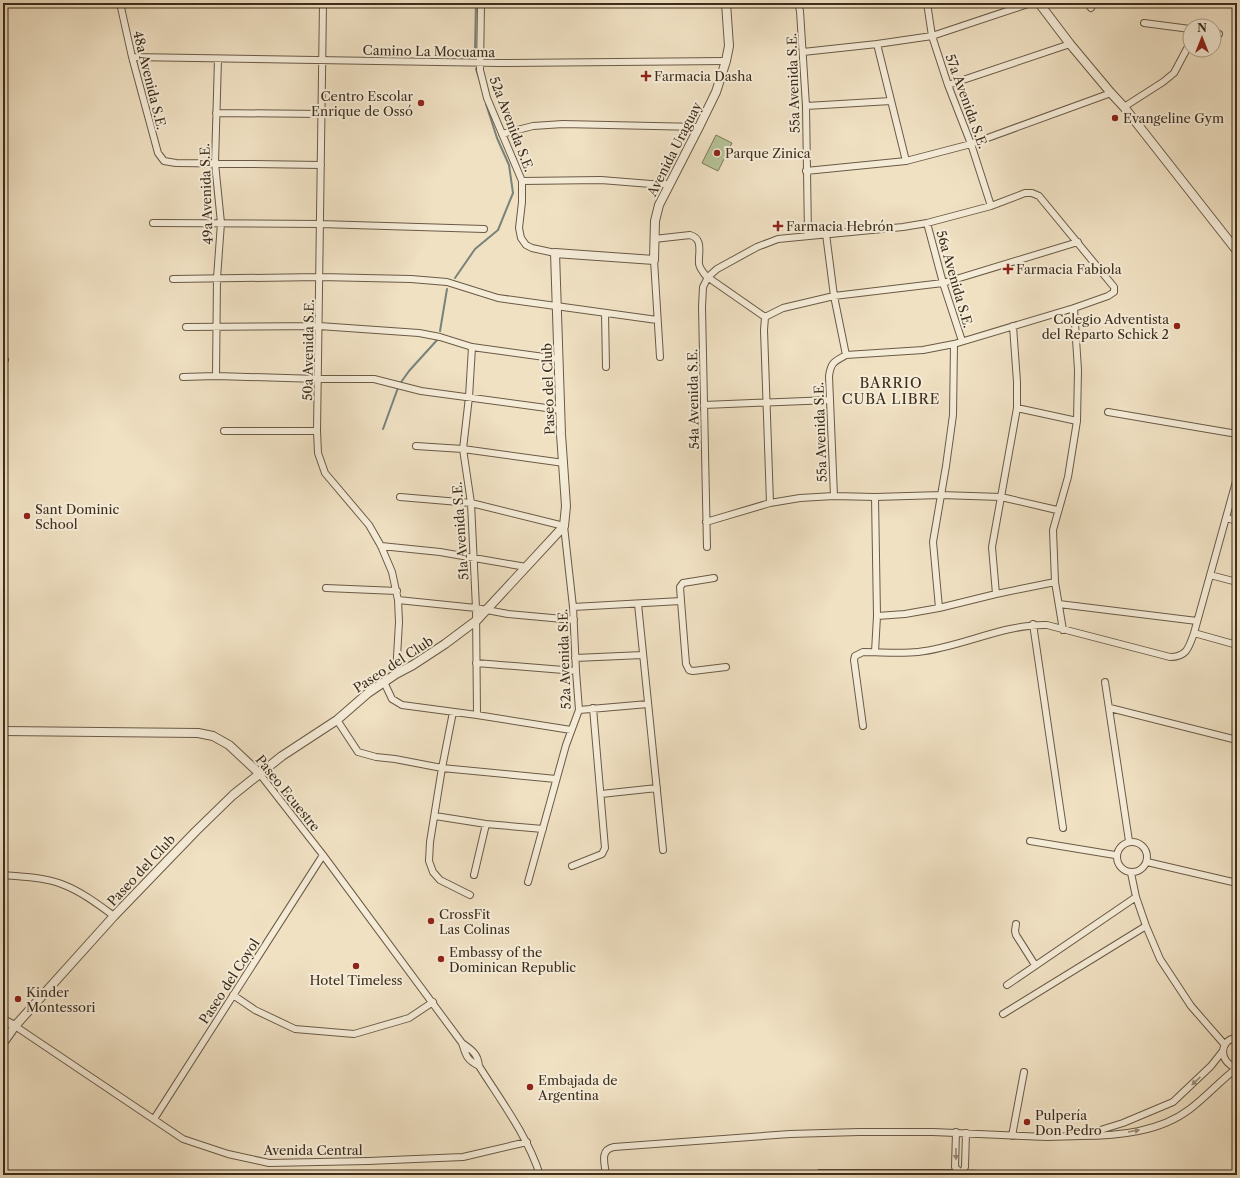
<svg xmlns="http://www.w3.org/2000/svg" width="1240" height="1178" viewBox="0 0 1240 1178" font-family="'Libre Caslon Text',serif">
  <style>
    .green { fill: #b6c397; stroke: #7a785a }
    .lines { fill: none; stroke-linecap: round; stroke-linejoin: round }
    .stream { stroke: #77837c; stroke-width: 2 }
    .minor-casing { stroke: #6a5a46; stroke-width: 8 }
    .tertiary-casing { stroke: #6a5a46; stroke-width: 10 }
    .minor { stroke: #f5ecd8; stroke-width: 6 }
    .tertiary { stroke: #f5ecd8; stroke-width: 8 }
    .oneway { fill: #998c7a }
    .poi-dot { fill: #8f2418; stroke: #f5ecd8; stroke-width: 1.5 }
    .labels { text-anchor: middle; stroke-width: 4; stroke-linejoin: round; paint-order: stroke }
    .street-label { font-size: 13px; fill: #3d2d1c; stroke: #f5ecd8 }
    .poi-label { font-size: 13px; fill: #3d2d1c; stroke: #f5ecd8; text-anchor: start }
    .neighbourhood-label { font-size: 14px; letter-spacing: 1px; fill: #3d2d1c; stroke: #f5ecd8 }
  </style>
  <rect width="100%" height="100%" fill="#f0e1c3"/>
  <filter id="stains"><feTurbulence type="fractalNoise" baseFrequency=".005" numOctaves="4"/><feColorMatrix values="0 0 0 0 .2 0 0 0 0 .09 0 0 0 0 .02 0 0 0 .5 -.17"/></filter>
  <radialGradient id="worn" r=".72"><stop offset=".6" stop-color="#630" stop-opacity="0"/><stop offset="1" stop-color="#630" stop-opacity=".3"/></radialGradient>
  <!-- green -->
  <path class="green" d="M716,135L732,143L718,171L702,163Z"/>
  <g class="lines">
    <!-- stream -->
    <path class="stream" d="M475,52L476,3
      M476,69L481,84
      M455,278L475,249L498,230L513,193L509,165L497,138L486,104
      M440,331L447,289
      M383,429L399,385L409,371L438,339"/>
    <defs>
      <path id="minor" d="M120,3L132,57L158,153L164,161L176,163L321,165
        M323,3L317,431L318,453L325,473L369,525L381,546L392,572L398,600L399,622L396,674
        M481,3L480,70L487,98L522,181V202L519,228L521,238L526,245L532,248L555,253
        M798,3L800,11L806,106L808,235
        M927,3L932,36L948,85L971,144L991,206
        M1087,3L1091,8
        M1044,9L1048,3
        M1144,23L1190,29
        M1214,33L1219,34
        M877,44L906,161
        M803,52L877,44L932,36L1031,3
        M132,57L500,63L726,61
        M948,85L1070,44
        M806,106L891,101
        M1124,107L1163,82L1174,73L1190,43
        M216,113L322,114
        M502,134L533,126L563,124L699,127
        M806,171L906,161L971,144L1111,93
        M522,181L601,180L651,184H669
        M153,223L320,224L484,229
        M927,223L943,283L962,341
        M826,234L834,296L846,355
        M654,239L690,235C704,239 698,253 699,264C700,269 703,272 706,276L765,317
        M654,260L660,357
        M173,279L320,277L411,279L447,282L498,298L657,320
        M605,313L606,367
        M186,327L319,326L419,333L440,337L472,347L559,359
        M472,347L469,397L463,449L471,503L476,608L477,715
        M3,359L5,360
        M216,376L217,278L221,223L215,163L218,59
        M183,377L216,376L318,379H374L421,391L561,410
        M704,405L830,400
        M1017,408L1077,421
        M1108,412L1237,434
        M224,431H317
        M416,446L463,449L564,463
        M400,497L471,503L564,526L573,607L576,671L579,710L566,745L528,882
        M875,497L877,616L905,614L939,608L996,594L1055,582
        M770,503L764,330L765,317L783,308L834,296L943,283L1078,242
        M1226,518L1237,521
        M706,522L770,503L800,498L834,496L875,497L941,495L1001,497L1057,510
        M381,546L440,552L526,567
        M707,547L702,307L703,287L708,277L717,269L757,247L778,239L903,227L927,223L991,206L1025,193H1032L1039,196L1114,287V292L1108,296L1074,308L954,344L923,350L846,355C834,362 831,362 829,376L834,496
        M1210,575L1237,582
        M326,588L397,591
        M996,594L992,547L1017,408V382L1013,326
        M398,600L476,608L508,614L574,620
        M681,601L686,664L689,670L693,671L726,667
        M638,604L663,850
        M1059,604L1197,621
        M573,607L681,601L680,587L683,583L714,578
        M939,608L933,542L946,466L953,415L954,344
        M1033,624L1063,828
        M1063,630L1055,582L1053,530L1068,477L1077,421L1078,370L1074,308
        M1194,633L1237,478
        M875,652L877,616
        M575,658L643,655
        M476,663L576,671
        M384,682L392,699L402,705L477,715L571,730
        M1105,682L1129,841
        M1110,708L1237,740
        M579,710L648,704
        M453,712L442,768L430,842L429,861L433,872L440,880L470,895
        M337,720L358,752L376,757L395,759L442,768L556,779
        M863,726L854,660L855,656L863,652C881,652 900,654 918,652C962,647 1003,624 1047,625L1170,657C1187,657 1189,647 1194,633L1237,645
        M259,773L323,855L462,1043C472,1050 478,1054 479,1066C501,1101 527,1135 540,1175
        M601,794L657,788
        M435,816L486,824L543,829
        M1030,841L1115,855
        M1117 857a15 15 0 1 1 30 0a15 15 0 1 1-30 0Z
        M1147,862L1237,883
        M572,866L602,854L605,848L593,708
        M1131,873L1136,897L1146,926L1160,959L1191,1006L1225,1045
        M3,875C23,877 45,877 64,885C82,892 99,905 114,916
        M474,875L486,824
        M1016,924L1015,931L1016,935L1035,965
        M1007,985L1136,897
        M233,995L255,1010L295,1029L354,1034L409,1018L433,1002
        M1003,1014L1146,926
        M15,1026L183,1139L228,1154L269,1163L368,1161L463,1157L527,1142
        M1237,1038C1220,1038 1217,1062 1237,1068
        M462,1043C466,1056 467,1060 479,1066
        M1222,1052L1211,1066L1173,1102L1123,1123L1081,1136C1118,1136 1160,1132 1190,1109C1207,1096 1221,1080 1237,1068
        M154,1119L323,855
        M956,1132L955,1167L961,1173
        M1012,1136L1024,1072
        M820,1173H961L995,1175
        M606,1175C605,1164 599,1150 614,1147L790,1134L859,1132H933L1047,1137L1081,1136
        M961,1175L965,1167L966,1133"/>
      <path id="tertiary" d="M1039,3L1070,44L1111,93L1124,107L1237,251
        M3,731L198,733L213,736L229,745L259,773
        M3,1020L15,1026
        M3,1043L15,1026L114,916L196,831L233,795L282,756L337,720L368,693L396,674L413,665L445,644L477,620L564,526L566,506L561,434L555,253L654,260L655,221L659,205L699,127L716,92L726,61L729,46L726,3"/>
    </defs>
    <!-- minor casing -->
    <use href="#minor" class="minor-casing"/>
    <!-- tertiary casing -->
    <use href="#tertiary" class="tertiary-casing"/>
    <!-- minor -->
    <use href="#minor" class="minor"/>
    <!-- tertiary -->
    <use href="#tertiary" class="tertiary"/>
  </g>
  <!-- one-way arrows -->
  <defs><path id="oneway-solid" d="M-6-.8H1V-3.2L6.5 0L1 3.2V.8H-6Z"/></defs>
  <g class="oneway">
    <use href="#oneway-solid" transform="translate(1196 1081) rotate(137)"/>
    <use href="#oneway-solid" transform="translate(1134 1131) rotate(-10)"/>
    <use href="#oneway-solid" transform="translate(956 1154) rotate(90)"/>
  </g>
  <!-- markers -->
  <g class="poi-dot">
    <path d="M644 70h4v4h4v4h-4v4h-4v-4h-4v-4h4z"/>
    <circle cx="421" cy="103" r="4"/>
    <circle cx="1115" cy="118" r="4"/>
    <circle cx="717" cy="153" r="4"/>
    <path d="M776 220h4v4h4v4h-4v4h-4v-4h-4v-4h4z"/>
    <path d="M1006 263h4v4h4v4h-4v4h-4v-4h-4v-4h4z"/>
    <circle cx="1177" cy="326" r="4"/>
    <circle cx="27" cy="516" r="4"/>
    <circle cx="431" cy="921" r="4"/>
    <circle cx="441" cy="959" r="4"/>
    <circle cx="356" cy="966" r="4"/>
    <circle cx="18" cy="999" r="4"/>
    <circle cx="530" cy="1087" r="4"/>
    <circle cx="1027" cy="1122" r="4"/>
  </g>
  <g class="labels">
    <!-- street labels -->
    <g class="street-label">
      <text transform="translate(429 51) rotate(1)" y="5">Camino La Mocuama</text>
      <text transform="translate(150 80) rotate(76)" y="5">48a Avenida S.E.</text>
      <text transform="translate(793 83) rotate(-92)" y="5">55a Avenida S.E.</text>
      <text transform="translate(967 101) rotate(70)" y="5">57a Avenida S.E.</text>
      <text transform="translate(512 124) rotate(69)" y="5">52a Avenida S.E.</text>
      <text transform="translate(674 149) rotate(-63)" y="5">Avenida Uraguay</text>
      <text transform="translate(206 194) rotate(-92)" y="5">49a Avenida S.E.</text>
      <text transform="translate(955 279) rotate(74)" y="5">56a Avenida S.E.</text>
      <text transform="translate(308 350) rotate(-89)" y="5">50a Avenida S.E.</text>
      <text transform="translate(548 389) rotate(-92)" y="5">Paseo del Club</text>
      <text transform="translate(693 399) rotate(-91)" y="5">54a Avenida S.E.</text>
      <text transform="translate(820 432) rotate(-92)" y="5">55a Avenida S.E.</text>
      <text transform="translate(460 531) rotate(-94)" y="5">51a Avenida S.E.</text>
      <text transform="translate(564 659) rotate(-92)" y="5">52a Avenida S.E.</text>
      <text transform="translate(393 664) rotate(-33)" y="5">Paseo del Club</text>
      <text transform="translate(288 793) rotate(51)" y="5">Paseo Ecuestre</text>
      <text transform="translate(141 870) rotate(-47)" y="5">Paseo del Club</text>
      <text transform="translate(229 981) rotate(-57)" y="5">Paseo del Coyol</text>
      <text x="313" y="1155">Avenida Central</text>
    </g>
    <!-- poi labels -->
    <g class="poi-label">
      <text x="654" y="81">Farmacia Dasha</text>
      <text x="413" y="101" text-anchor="end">Centro Escolar<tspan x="413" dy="15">Enrique de Ossó</tspan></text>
      <text x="1123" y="123">Evangeline Gym</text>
      <text x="725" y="158">Parque Zinica</text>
      <text x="786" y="231">Farmacia Hebrón</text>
      <text x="1016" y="274">Farmacia Fabiola</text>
      <text x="1169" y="324" text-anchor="end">Colegio Adventista<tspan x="1169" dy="15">del Reparto Schick 2</tspan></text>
      <text x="35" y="514">Sant Dominic<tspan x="35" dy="15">School</tspan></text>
      <text x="439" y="919">CrossFit<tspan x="439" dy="15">Las Colinas</tspan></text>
      <text x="449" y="957">Embassy of the<tspan x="449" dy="15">Dominican Republic</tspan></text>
      <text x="356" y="985" text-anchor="middle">Hotel Timeless</text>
      <text x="26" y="997">Kinder<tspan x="26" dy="15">Montessori</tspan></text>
      <text x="538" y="1085">Embajada de<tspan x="538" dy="15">Argentina</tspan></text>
      <text x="1035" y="1120">Pulpería<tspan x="1035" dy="15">Don Pedro</tspan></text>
    </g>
    <!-- neighbourhood labels -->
    <g class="neighbourhood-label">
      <text x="891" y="388">BARRIO<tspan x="891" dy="16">CUBA LIBRE</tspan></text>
    </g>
  </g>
  <!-- margin -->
  <rect width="1240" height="1178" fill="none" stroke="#f0e1c3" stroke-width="16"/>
  <rect x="4" y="4" width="1232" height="1170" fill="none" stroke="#3d2d1c" stroke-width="2"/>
  <rect x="8" y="8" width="1224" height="1162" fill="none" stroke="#3d2d1c"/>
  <!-- north arrow -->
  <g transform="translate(1202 38)"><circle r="19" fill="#f5ecd8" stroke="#aba08d"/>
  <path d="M0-3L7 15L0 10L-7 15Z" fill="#8f2418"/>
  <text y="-6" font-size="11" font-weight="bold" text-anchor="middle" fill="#3d2d1c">N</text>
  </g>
  <rect width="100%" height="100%" filter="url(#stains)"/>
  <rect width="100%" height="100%" fill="url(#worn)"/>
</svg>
